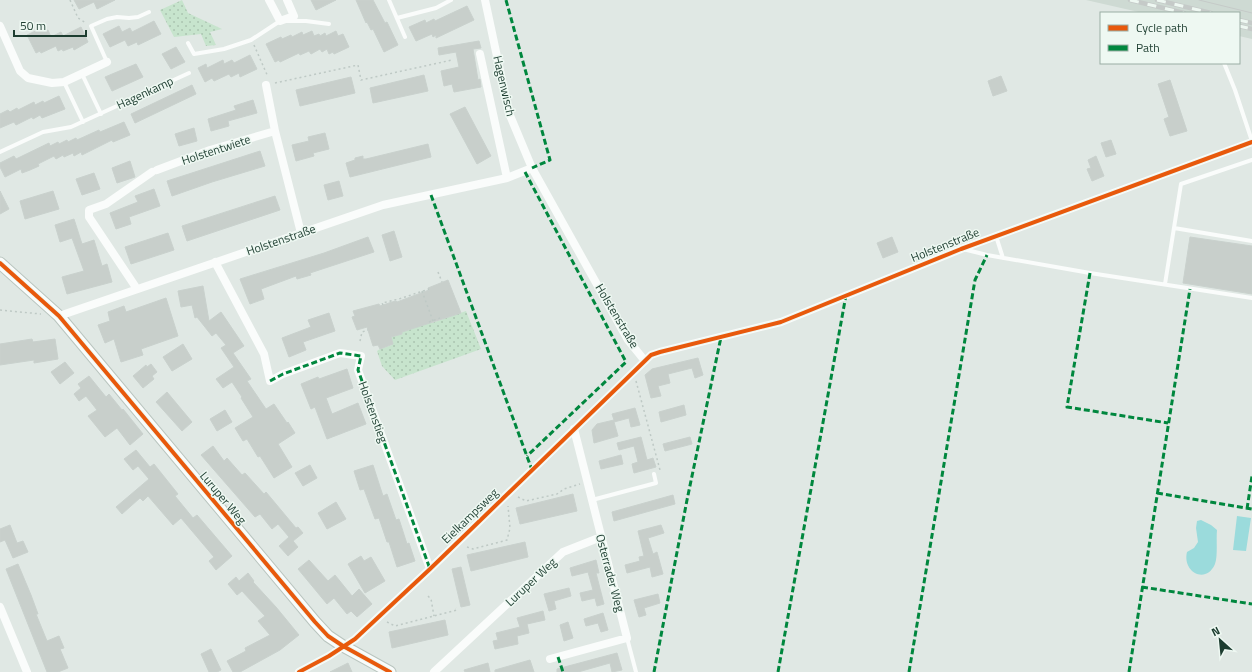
<svg xmlns="http://www.w3.org/2000/svg" width="1252" height="672" viewBox="0 0 1252 672" font-family="'Titillium Web',sans-serif">
  <style>
    .built { fill: #cedad3 }
    .green { fill: url(#green-dots) }
    .water { fill: #9bdbdc }
    .building { fill: #c8cfcb; stroke: #c9d1cd }
    .lines { fill: none; stroke-linecap: round; stroke-linejoin: round }
    .secondary-casing { stroke: #b9c5bf; stroke-width: 13 }
    .path { stroke: #bec9c5; stroke-width: 1.5; stroke-dasharray: 2 3; stroke-linecap: butt }
    .lane { stroke: #fafcfb; stroke-width: 4 }
    .street { stroke: #fafcfb; stroke-width: 8 }
    .secondary { stroke: #fafcfb; stroke-width: 11 }
    .tram { stroke: #c5cac8; stroke-width: 1 }
    .rail-casing { stroke: #c5cac8; stroke-width: 4.5 }
    .rail { stroke: #eef8f2; stroke-width: 3; stroke-dasharray: 9; stroke-linecap: butt }
    .quiet { stroke: #00873e; stroke-width: 3; stroke-dasharray: 6 3; stroke-linecap: butt }
    .cycleway-casing { stroke: #eef8f2; stroke-width: 6 }
    .cycleway { stroke: #e8590c; stroke-width: 4 }
    .labels { text-anchor: middle; stroke-width: 3; stroke-linejoin: round; paint-order: stroke }
    .street-label { font-size: 12px; fill: #1d3d30; stroke: #eef8f2 }
  </style>
  <defs>
    <pattern id="green-dots" width="8" height="8" patternUnits="userSpaceOnUse"><rect width="8" height="8" fill="#c7e4cd"/><path d="M2 2h.1M6 6h.1" fill="none" stroke="#aac4b0" stroke-width="1.8" stroke-linecap="round"/></pattern>
  </defs>
  <rect width="100%" height="100%" fill="#e0e8e4"/>
  <!-- built -->
  <path class="built" d="M1086,0H1252V39L1239,36V13H1143Z"/>
  <!-- green -->
  <path class="green" d="M182,0L188,13L222,29L210,32L216,45L206,46L201,34L174,37L160,10Z
    M466,311L481,349L395,380L382,366L377,351L380,349L392,345L391,337L402,334V332L431,320L432,323Z"/>
  <!-- water -->
  <path class="water" d="M1237,516L1251,518L1246,551L1233,550Z
    M1201,520L1211,525L1217,530C1216,539 1218,556 1215,564C1206,585 1182,572 1187,552L1194,548L1198,542L1196,528L1197,521Z"/>
  <!-- building -->
  <path class="building" d="M74,0H115L97,9L94,2L79,9Z
    M311,0H336L316,10Z
    M356,0H373L385,23L387,22L398,45L384,52L373,29L371,30L367,22L366,23Z
    M467,6L474,20L436,38V35L433,37L432,34L416,41L409,27L425,20L426,23L434,19L435,21Z
    M154,21L161,34L138,45L137,42L128,46L125,40L110,47L103,34L119,26L122,32L130,28L132,32Z
    M81,27L88,42L74,50L73,47L63,51L62,49L58,51L56,46L41,53L40,51L36,53L27,35L42,28L44,32L48,30L51,37L61,32L63,36Z
    M312,31L314,36L319,34L320,36L325,33L326,36L336,31L338,36L343,34L349,47L334,54L333,52L329,54L327,49L322,52L320,49L311,54L309,51L300,55L299,53L280,62L279,60L275,62L266,44L281,37L282,39L291,35L292,37L302,32L303,35Z
    M479,41L481,48L473,49L478,80L480,79L481,87L454,92L452,84L444,86L441,71L459,67L456,52L439,55L438,48Z
    M176,47L185,62L171,69L162,54Z
    M250,55L257,69L240,77L239,73L231,77L229,74L214,81L212,78L205,82L198,68L206,64L207,68L223,60L224,64L232,60L234,63Z
    M136,64L143,77L112,91L105,77Z
    M424,75L428,91L373,103L370,88Z
    M1001,76L1007,91L993,96L988,81Z
    M351,77L355,93L300,106L296,90Z
    M1170,80L1187,131L1170,136L1164,119L1169,117L1158,84Z
    M192,85L196,94L135,123L131,114Z
    M59,96L65,109L42,118L40,115L33,119L32,117L16,125L14,122L0,128V114L8,110L10,112L17,108L18,110L34,102L35,105L43,101L44,103Z
    M253,100L257,113L228,121L229,126L211,131L208,119L236,110L234,106Z
    M465,107L491,156L477,164L450,114Z
    M124,122L130,135L113,142L112,140L82,155L81,152L74,156L73,153L64,157L63,155L56,159L54,156L38,164L39,166L30,170L22,173L21,169L5,177L0,167V163L14,156L16,159L49,143L50,146L58,142L59,144L67,140L68,142L76,138L77,140L99,130L100,132Z
    M194,128L197,141L179,146L175,134Z
    M325,133L329,149L313,153L314,156L296,161L292,145L309,141L308,137Z
    M1111,140L1116,154L1106,157L1101,143Z
    M428,144L431,157L350,177L346,163L355,160V158L363,156V159H366Z
    M260,151L265,166L212,182L172,196L167,181Z
    M1096,156L1104,176L1092,181L1087,169L1091,168L1088,160Z
    M130,161L135,177L117,183L112,168Z
    M94,173L100,189L82,195L76,179Z
    M339,181L343,196L328,200L324,185Z
    M154,189L160,206L129,217L131,224L116,229L110,213L138,202L135,196Z
    M0,191L9,209L0,214Z
    M53,191L59,209L25,219L20,201Z
    M275,196L280,210L187,241L182,226Z
    M74,219L82,244L94,240L102,266L107,264L112,282L67,294L62,277L84,271L72,238L60,242L55,225Z
    M394,231L402,257L390,261L382,235Z
    M168,233L174,250L131,264L125,247Z
    M368,237L374,252L310,273L311,275L297,279L296,276L261,289L264,299L250,304L240,279L324,253Z
    M892,237L898,252L883,258L877,243Z
    M1190,237L1252,246V294L1183,283Z
    M448,280L461,313L402,332V334L391,337L393,344L380,349L378,345L373,346L367,327L357,330L352,317L355,316L353,311L379,304L380,306L392,302L396,301L397,302L429,290L428,288Z
    M203,286L209,321L221,312L244,346L233,353L251,379L247,381L266,409L274,404L287,423L288,422L295,433L278,444L292,467L274,478L260,456L258,457L247,439L243,441L235,428L253,417L241,398L242,397L232,382L223,388L216,379L234,367L221,348L226,345L216,333L212,336L197,317L195,318L192,305L181,307L178,291Z
    M166,298L178,336L141,349L143,355L121,362L114,339L105,343L98,325L110,321L108,312L124,306L126,312Z
    M329,313L335,331L303,342L306,350L289,357L282,338L311,327L308,320Z
    M32,339L33,342L55,339L58,359L34,363V360L0,365V344Z
    M183,344L192,359L172,371L163,357Z
    M698,358L703,375L695,378L692,368L668,374L670,383L658,386L661,396L651,398L645,375L652,369Z
    M65,362L74,373L60,384L51,372Z
    M151,364L157,372L152,376L154,379L143,388L133,376L146,365L147,367Z
    M347,369L353,388L326,398L332,414L358,403L366,424L327,439L315,407L311,409L301,384L318,377L319,379Z
    M89,376L106,397L109,394L122,410L123,409L143,434L130,445L117,428L105,437L88,416L97,410L86,396L79,401L74,394L81,388L78,384Z
    M167,392L192,422L182,431L156,402Z
    M684,405L686,415L661,422L659,412Z
    M635,408L640,425L631,427L629,418L614,422L618,436L594,443L592,430L597,424L614,420L612,414Z
    M225,410L232,422L217,431L210,419Z
    M641,437L647,460L653,458L656,467L634,473L632,464L638,462L634,446L619,450L617,443Z
    M690,437L692,444L665,451L663,444Z
    M213,446L224,461L227,458L242,475L245,473L264,494L266,492L296,528L298,527L303,533L293,541L298,547L288,556L279,546L289,537L278,524L272,529L260,514L255,517L201,455Z
    M136,450L150,467L154,464L178,494L175,496L193,518L197,515L232,556L216,570L209,561L214,557L181,518L173,525L148,496L143,501L140,498L122,514L116,507L149,479L138,466L133,470L124,459Z
    M621,455L623,464L601,469L599,461Z
    M310,465L317,478L303,486L295,473Z
    M373,465L383,496L387,494L396,520L399,519L407,544L409,543L415,561L397,567L389,542H387L379,518L375,519L364,489L360,490L354,471Z
    M573,494L577,511L520,524L516,508Z
    M673,495L675,504L614,521L612,512Z
    M336,502L346,519L327,529L318,513Z
    M10,525L17,543L23,541L28,552L13,558L5,540L0,542V529Z
    M661,525L664,533L648,538L653,554L657,552L663,574L652,577L650,567L627,573L625,565L640,561L639,557L644,556L638,531Z
    M525,542L528,557L471,571L467,555Z
    M361,556L364,561L371,557L385,581L365,593L348,564Z
    M309,560L328,581L335,575L352,596L359,589L372,604L357,617L351,611L347,614L334,598L327,604L298,569Z
    M596,560L599,573H596L604,604L597,606L595,598L582,601L580,593L593,590L588,572L572,576L570,568Z
    M18,564L31,595L38,614H36L47,641L59,636L64,648L60,649L68,668L58,672H47L6,569Z
    M461,567L470,605L461,607L452,569Z
    M248,573L254,581L253,582L276,607L299,635L280,650L240,672H233L227,661L246,651L245,648L270,635L258,621L265,616L242,591L237,595L228,584L236,577L239,581Z
    M569,588L571,596L554,601L556,609L549,611L544,594Z
    M658,594L660,603L644,608L646,615L639,617L634,600Z
    M543,611L545,620L527,624L529,633L517,636L518,644L495,649L493,641L498,640L496,633L520,627L517,618Z
    M603,613L608,630L601,632L598,623L586,626L584,619Z
    M445,620L448,635L392,648L389,632Z
    M568,622L573,638L564,641L560,625Z
    M211,649L221,670L217,672H209L201,654Z
    M617,653L622,670L612,672L610,663L578,672H557V669Z
    M530,660L534,672H495V670Z
    M348,663L352,672H330Z
    M488,663L490,672H465L464,670Z"/>
  <g class="lines">
    <defs>
      <path id="secondary" d="M0,263L59,316L315,622L328,636L343,646L390,672"/>
    </defs>
    <!-- secondary casing -->
    <use href="#secondary" class="secondary-casing"/>
    <!-- path -->
    <path class="path" d="M70,0L78,18L86,23
      M254,45L268,77
      M275,83L358,65L361,80L452,60
      M438,272L442,282
      M422,291L433,321
      M383,305L382,303L399,299L429,289
      M0,310L41,314
      M429,322L440,318
      M360,341L362,332L368,330
      M636,381L660,470
      M518,497L526,501L557,494L564,489L580,484
      M467,547L473,549L507,540L510,528L508,506
      M428,596L431,599L434,616
      M387,622L395,626L457,610L456,608"/>
    <!-- lane -->
    <path class="lane" d="M389,0L405,37
      M397,18L436,8L451,0
      M188,43L194,54L224,49L251,40L280,21H306L329,24
      M107,62L91,26L107,19L117,17L129,18L138,17L149,12
      M1224,63L1235,90L1252,141
      M82,74L101,114
      M64,82L83,122
      M0,152L43,132L71,127L189,73
      M1174,228L1252,241
      M996,236L1003,258
      M963,249L987,255L1090,273L1252,298
      M1165,284L1181,184L1252,160
      M592,500L656,483L654,474
      M627,638L636,672"/>
    <!-- street -->
    <path class="street" d="M269,0L280,21L294,16L287,0
      M485,0L509,113L532,168L628,340L645,361
      M0,26L20,71L28,78L52,83L64,82L107,62
      M480,54L507,178
      M266,85L275,131L301,233
      M157,170L210,150L275,131
      M215,262L264,354L270,381L283,374L340,353L361,356L358,370L430,569
      M137,289L89,217V210L106,204L152,172
      M59,316L383,205L507,178L532,168
      M0,607L27,672
      M550,659L627,638L574,429
      M299,672L329,656L355,639L430,569L651,355L660,352L781,322L961,249L1252,142
      M434,672L563,552L601,537"/>
    <!-- secondary -->
    <use href="#secondary" class="secondary"/>
    <!-- tram -->
    <path class="tram" d="M1199,0L1252,13"/>
    <defs>
      <path id="rail" d="M1130,0L1184,13
        M1157,0L1211,13
        M1239,20L1252,23
        M1239,26L1252,29"/>
    </defs>
    <!-- rail casing -->
    <use href="#rail" class="rail-casing"/>
    <!-- rail -->
    <use href="#rail" class="rail"/>
    <!-- quiet -->
    <path class="quiet" d="M506,0L550,160L532,168
      M525,172L626,362L527,456
      M431,195L532,470
      M1090,273L1067,407L1168,423
      M270,381L283,374L340,353L361,356L358,370L430,569
      M1157,493L1252,509
      M1247,509L1252,476
      M1142,587L1252,604
      M558,657L563,672
      M654,672L687,500L721,337
      M778,672L846,295
      M909,672L975,280L987,255
      M1129,672L1190,289"/>
    <defs>
      <path id="cycleway" d="M0,263L59,316L315,622L328,636L343,646L390,672
        M299,672L329,656L355,639L430,569L651,355L660,352L781,322L961,249L1252,142"/>
    </defs>
    <!-- cycleway casing -->
    <use href="#cycleway" class="cycleway-casing"/>
    <!-- cycleway -->
    <use href="#cycleway" class="cycleway"/>
  </g>
  <g class="labels">
    <!-- street labels -->
    <g class="street-label">
      <text transform="translate(504 86) rotate(77)" y="4">Hagenwisch</text>
      <text transform="translate(145 93) rotate(-25)" y="4">Hagenkamp</text>
      <text transform="translate(216 150) rotate(-18)" y="4">Holstentwiete</text>
      <text transform="translate(281 240) rotate(-19)" y="4">Holstenstraße</text>
      <text transform="translate(945 245) rotate(-22)" y="4">Holstenstraße</text>
      <text transform="translate(617 316) rotate(59)" y="4">Holstenstraße</text>
      <text transform="translate(373 412) rotate(70)" y="4">Holstenstieg</text>
      <text transform="translate(223 498) rotate(50)" y="4">Luruper Weg</text>
      <text transform="translate(470 516) rotate(-44)" y="4">Eielkampsweg</text>
      <text transform="translate(610 573) rotate(75)" y="4">Osterrader Weg</text>
      <text transform="translate(531 582) rotate(-43)" y="4">Luruper Weg</text>
    </g>
  </g>
  <!-- legend -->
  <rect x="1100" y="12" width="140" height="52" fill="#eef8f2" stroke="#9aada4"/>
  <rect x="1108" y="25" width="20" height="6" fill="#e8590c" stroke="#9aada4"/>
  <text x="1136" y="32" font-size="12" fill="#1d3d30">Cycle path</text>
  <rect x="1108" y="45" width="20" height="6" fill="#00873e" stroke="#9aada4"/>
  <text x="1136" y="52" font-size="12" fill="#1d3d30">Path</text>
  <!-- north arrow -->
  <g transform="translate(1220 640) rotate(333)" stroke="#eef8f2" stroke-width="3" paint-order="stroke">
  <path d="M0-3L7 15L0 10L-7 15Z" fill="#1d3d30"/>
  <text y="-6" font-size="11" font-weight="bold" text-anchor="middle" fill="#1d3d30">N</text>
  </g>
  <!-- scale -->
  <path d="M14 30v6h72v-6" fill="none" stroke="#1d3d30" stroke-width="2"/>
  <text x="20" y="30" font-size="12" fill="#1d3d30" stroke="#eef8f2" stroke-width="3" paint-order="stroke">50 m</text>
</svg>
